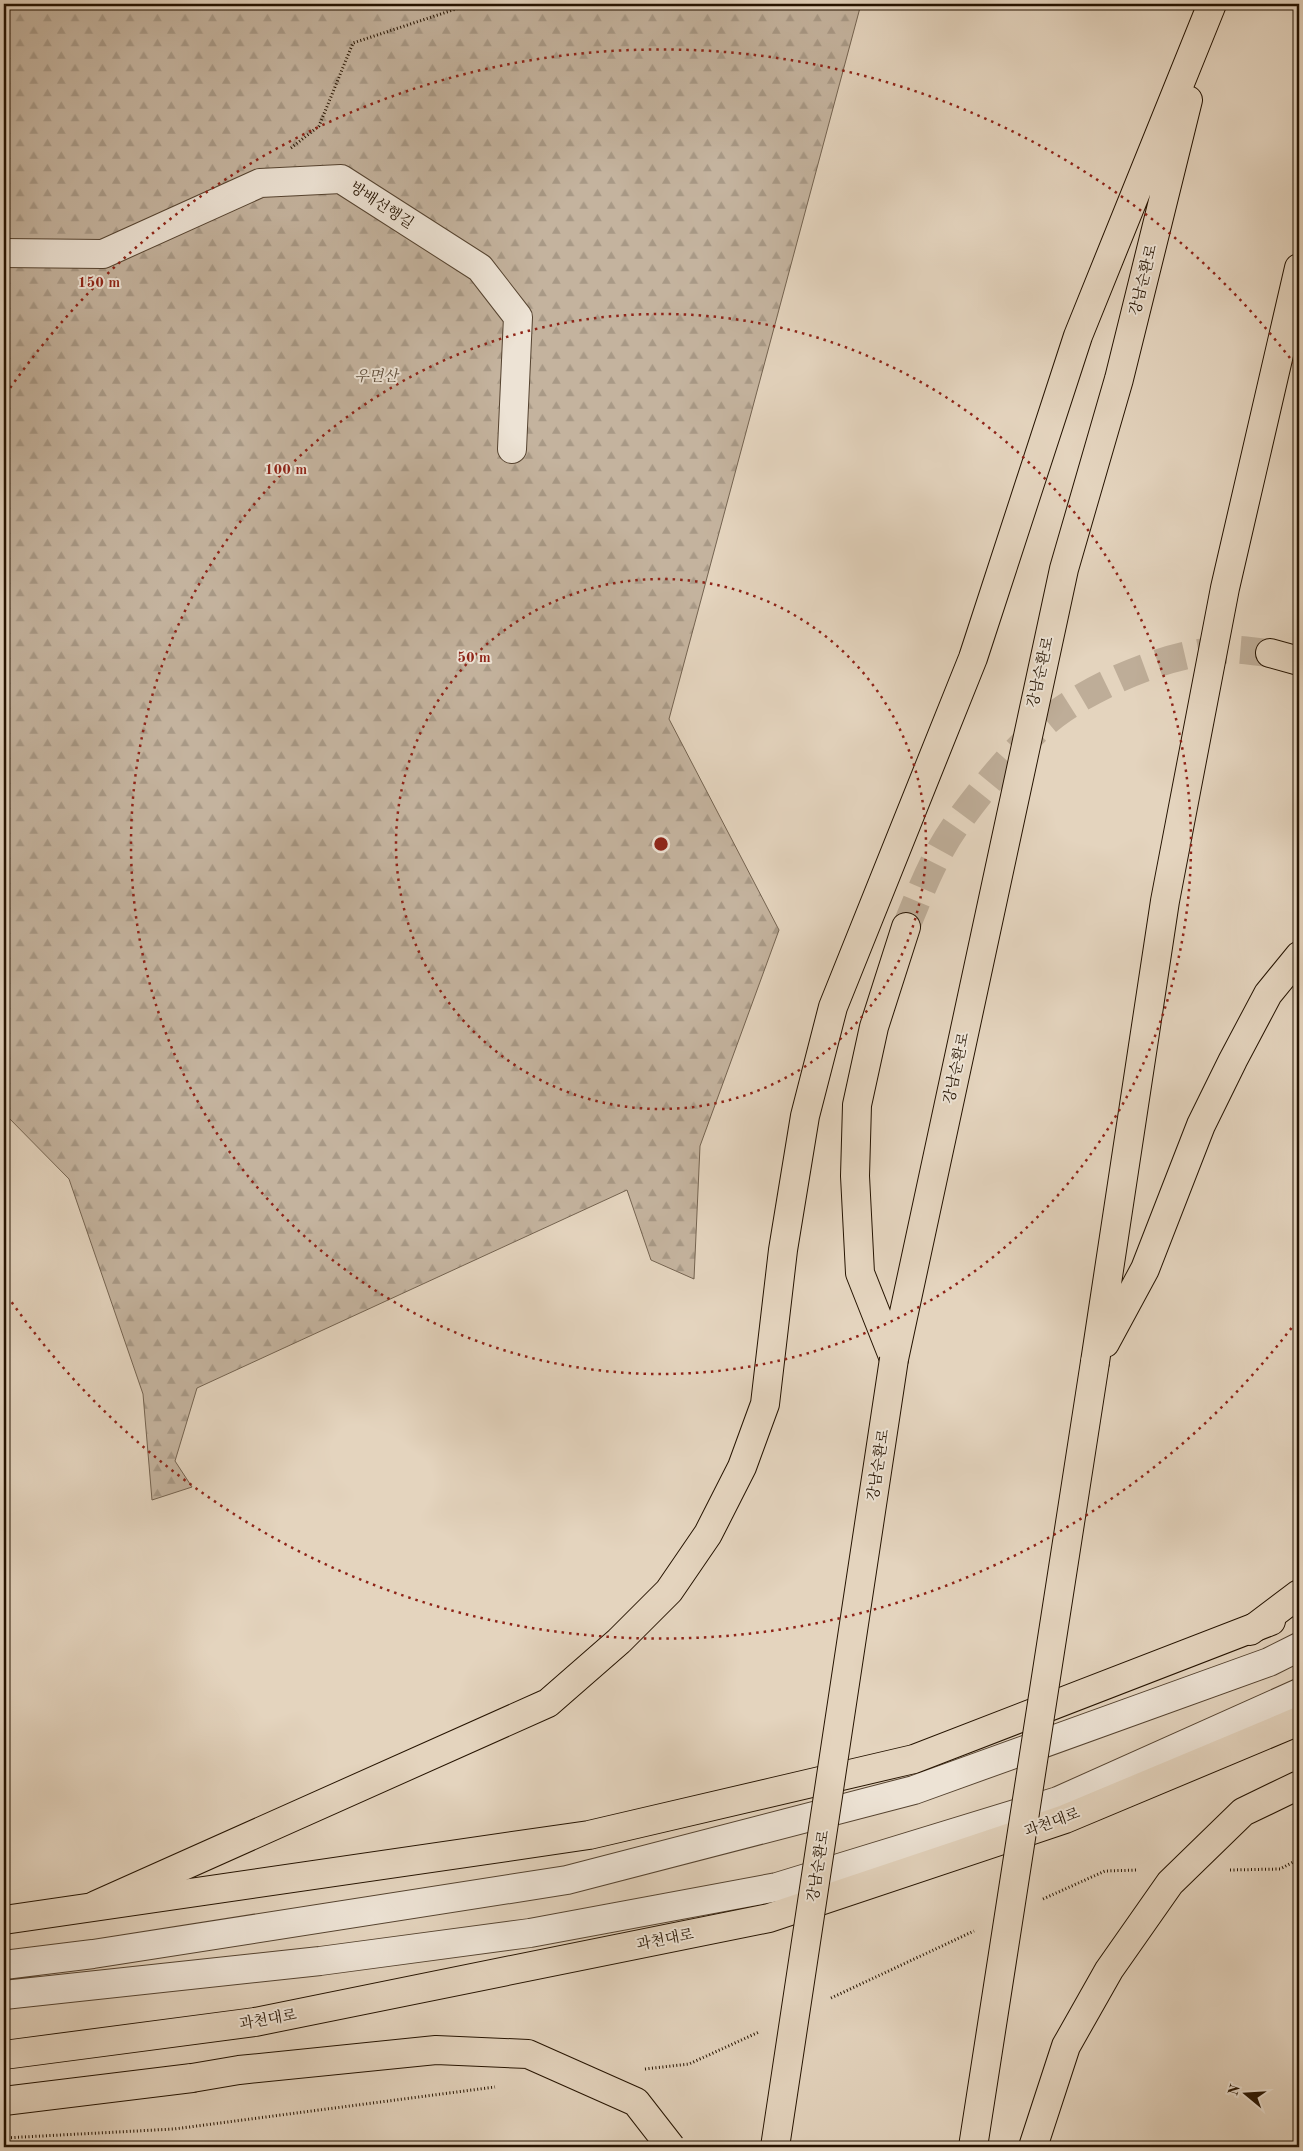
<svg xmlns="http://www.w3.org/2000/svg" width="1303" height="2151" viewBox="0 0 1303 2151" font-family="'Old Standard TT','Noto Serif KR',serif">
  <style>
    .forest { fill: url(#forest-firs); stroke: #746350 }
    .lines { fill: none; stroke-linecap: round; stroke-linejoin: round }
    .highway-tunnel { stroke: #bead98; stroke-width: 28; stroke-dasharray: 28 14; stroke-linecap: butt }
    .minor-casing { stroke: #554330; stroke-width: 30 }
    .major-casing { stroke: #251301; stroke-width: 30 }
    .highway-casing { stroke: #251301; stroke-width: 30 }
    .path { stroke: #251301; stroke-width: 3; stroke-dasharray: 1 2.5; stroke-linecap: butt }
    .minor { stroke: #ede3d5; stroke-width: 28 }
    .major { stroke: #e4d4be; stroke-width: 28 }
    .highway { stroke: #e4d4be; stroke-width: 28 }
    .highway-bridge-casing { stroke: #251301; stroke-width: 30; stroke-linecap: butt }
    .highway-bridge { stroke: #e4d4be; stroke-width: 28 }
    .ring { fill: none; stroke: #8f2418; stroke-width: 2.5; stroke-dasharray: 2.5 5 }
    .labels { text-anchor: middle; stroke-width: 4; stroke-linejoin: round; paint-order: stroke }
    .street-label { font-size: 15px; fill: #251301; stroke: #ede3d5 }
    .park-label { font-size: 15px; font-style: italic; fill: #5d4b38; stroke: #ede3d5 }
    .centre { fill: #8f2418; stroke: #ede3d5; stroke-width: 2.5 }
    .ring-label { font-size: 15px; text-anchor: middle; font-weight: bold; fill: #8f2418; stroke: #ede3d5; stroke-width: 4; stroke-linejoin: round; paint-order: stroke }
  </style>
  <defs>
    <pattern id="forest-firs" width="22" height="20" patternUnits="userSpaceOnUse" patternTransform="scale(1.25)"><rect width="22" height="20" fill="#c4b39e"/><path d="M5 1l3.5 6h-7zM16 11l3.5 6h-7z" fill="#a89986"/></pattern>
  </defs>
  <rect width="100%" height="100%" fill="#e4d4be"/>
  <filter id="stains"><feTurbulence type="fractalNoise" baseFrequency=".004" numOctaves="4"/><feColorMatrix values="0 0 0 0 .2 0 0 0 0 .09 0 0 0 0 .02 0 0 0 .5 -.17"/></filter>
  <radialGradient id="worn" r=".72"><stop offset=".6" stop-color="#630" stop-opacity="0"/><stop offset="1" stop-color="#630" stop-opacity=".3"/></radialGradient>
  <!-- forest -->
  <path class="forest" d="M4,4H861L669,719L779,930L700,1146L694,1279L651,1260L627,1190L197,1388L175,1461L192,1487L152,1500L143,1394L69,1179L4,1113Z"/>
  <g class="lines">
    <!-- highway-tunnel -->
    <path class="highway-tunnel" d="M906,927C920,893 934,856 956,825C981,790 1027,733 1063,709C1106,680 1169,654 1221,650C1237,648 1254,652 1270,653"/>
    <defs>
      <path id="minor" d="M4,253L103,254L260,183L341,179L480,268L518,317L512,449
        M4,1965L93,1954L567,1880L914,1790L1269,1662L1299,1647
        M4,1995L320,1961L530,1933L777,1887L1058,1801L1299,1693"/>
      <path id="major" d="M4,1920L589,1835L914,1759L1271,1621
        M4,2055L255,2022L769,1918L1065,1819L1299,1721"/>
      <path id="highway" d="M1270,653L1299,661
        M1105,1343L1145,1269L1201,1125L1233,1060L1268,994L1299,956
        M894,1359L1064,569L1119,379L1188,100
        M894,1359L860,1273L855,1176L857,1105L874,1027L906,927
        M1095,1362L1165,901L1225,588L1299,268
        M1250,1631L1299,1594
        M96,1905L548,1703L619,1641L669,1591L708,1534L742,1467L765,1404L783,1250L805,1116L833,1007L973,658L1078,336L1212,4
        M4,2101L192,2078"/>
    </defs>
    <!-- minor casing -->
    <use href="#minor" class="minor-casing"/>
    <!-- major casing -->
    <use href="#major" class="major-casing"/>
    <!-- highway casing -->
    <use href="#highway" class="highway-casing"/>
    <!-- path -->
    <path class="path" d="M291,148L319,126L353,43L471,4
      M1230,1870L1280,1869L1299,1859
      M1043,1899L1105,1871L1138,1870
      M831,1998L974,1931
      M645,2069L689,2064L759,2032
      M4,2138L174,2129L495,2087"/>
    <!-- minor -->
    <use href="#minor" class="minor"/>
    <!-- major -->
    <use href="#major" class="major"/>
    <!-- highway -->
    <use href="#highway" class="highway"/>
    <defs>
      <path id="highway-bridge" d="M192,2078L239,2070L436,2050L528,2054L636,2102L671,2147
        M775,2147L894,1359
        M973,2147L1095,1362
        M1033,2147L1066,2046L1109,1970L1170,1883L1243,1812L1299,1785"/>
    </defs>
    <!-- highway-bridge casing -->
    <use href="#highway-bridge" class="highway-bridge-casing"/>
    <!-- highway-bridge -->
    <use href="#highway-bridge" class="highway-bridge"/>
  </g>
  <!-- distance rings -->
  <g class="ring">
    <circle cx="661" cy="844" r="265"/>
    <circle cx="661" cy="844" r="530"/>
    <path d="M1296 1322A795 795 0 0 1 6 1294M6 394A795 795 0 0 1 1296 366"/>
  </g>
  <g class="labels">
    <!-- street labels -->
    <g class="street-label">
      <text transform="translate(382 205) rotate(33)" y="5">방배선행길</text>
      <text transform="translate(1143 280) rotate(-76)" y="5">강남순환로</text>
      <text transform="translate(1040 672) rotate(-77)" y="5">강남순환로</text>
      <text transform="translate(956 1068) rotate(-78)" y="5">강남순환로</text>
      <text transform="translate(878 1465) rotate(-81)" y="5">강남순환로</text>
      <text transform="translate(1052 1822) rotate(-20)" y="5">과천대로</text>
      <text transform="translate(818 1866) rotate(-81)" y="5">강남순환로</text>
      <text transform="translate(665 1939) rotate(-11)" y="5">과천대로</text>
      <text transform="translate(268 2019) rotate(-10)" y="5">과천대로</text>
    </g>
    <!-- park labels -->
    <g class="park-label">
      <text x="376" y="381">우면산</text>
    </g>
  </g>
  <circle cx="661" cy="844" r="8" class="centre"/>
  <g class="ring-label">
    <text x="99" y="287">150 m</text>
    <text x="286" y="474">100 m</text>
    <text x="474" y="662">50 m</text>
  </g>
  <!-- margin -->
  <rect width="1303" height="2151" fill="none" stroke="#e4d4be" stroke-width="20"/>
  <rect x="5" y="5" width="1293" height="2141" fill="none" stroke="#251301" stroke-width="2.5"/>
  <rect x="10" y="10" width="1283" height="2131" fill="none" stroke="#251301"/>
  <!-- north arrow -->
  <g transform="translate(1246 2094) rotate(288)" stroke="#ede3d5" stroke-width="4" paint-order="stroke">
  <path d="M0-4L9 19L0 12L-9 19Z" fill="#251301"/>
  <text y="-8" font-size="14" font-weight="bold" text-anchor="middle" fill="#251301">N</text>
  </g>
  <rect width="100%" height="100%" filter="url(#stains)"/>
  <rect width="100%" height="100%" fill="url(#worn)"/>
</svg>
